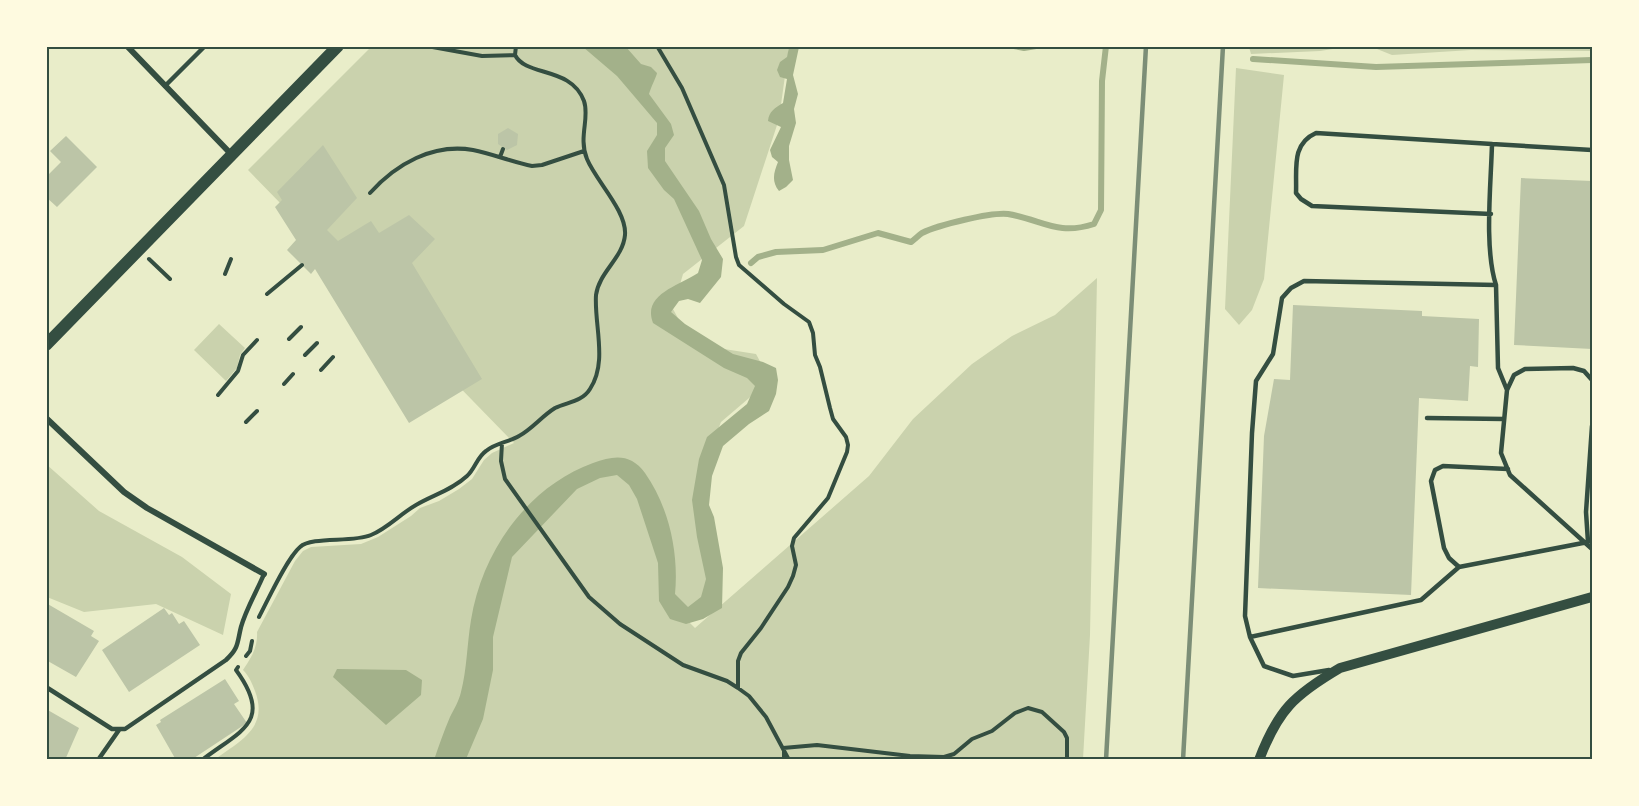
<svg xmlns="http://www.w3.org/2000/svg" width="1639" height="806" viewBox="0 0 1639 806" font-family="Overpass,sans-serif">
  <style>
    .green { fill: #cad2ad }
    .water { fill: #a3b18a }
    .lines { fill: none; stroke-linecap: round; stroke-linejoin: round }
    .stream { stroke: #a3b18a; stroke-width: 6 }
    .building { fill: #bcc5a7 }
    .path { stroke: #344e41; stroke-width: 4 }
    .service { stroke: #344e41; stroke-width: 4.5 }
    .minor { stroke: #344e41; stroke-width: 6 }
    .tertiary { stroke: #344e41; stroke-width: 10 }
    .secondary { stroke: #344e41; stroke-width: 12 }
    .rail { stroke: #7c8e77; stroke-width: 4.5 }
    .neatline { fill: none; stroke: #344e41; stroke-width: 2 }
  </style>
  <rect width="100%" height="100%" fill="#e9edc9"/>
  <!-- green -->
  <path class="green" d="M1592,46V51L1471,50L1392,55L1372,47Z
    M371,47H789L779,119L744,226L683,274L673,309L692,344L756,354L770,380L721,422L700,475L712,597L684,617L695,628L869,476L913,419L972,364L1012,336L1055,315L1097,278L1090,635L1083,759L214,760C240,741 269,728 255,691C252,683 249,676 243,670C251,658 258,647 257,632L295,561L303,551L311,547L361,544L378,537L411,516L420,508L439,501L459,489L472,479L484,460L492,453L514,443L248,170Z
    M1249,47V46L1345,47L1320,51L1251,54Z
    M1236,68L1284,75L1264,279L1252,310L1239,325L1225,309Z
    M219,324L245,348L240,355L237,368L226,381L194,350Z
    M46,464L99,511L182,557L231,594L223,635L156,604L84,612L47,597Z"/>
  <!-- water -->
  <path class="water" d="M583,47H626L641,64L651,67L657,73C657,75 651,87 649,94L671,124L674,135L665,148V161L699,211L711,239L723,259L721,277L700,303L688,299L679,301L671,312L685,324L733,354L763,362L776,368L778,380L776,394L769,411L749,424L723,446L712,476L709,505L714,517L723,568L722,608L703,619L686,624L670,619L659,601L658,563L637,499L629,485L617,475L600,478L577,489L512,557L493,637V670L483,719L466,759L434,760C439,745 444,731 450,717C454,709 459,701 461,692C467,669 467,644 471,620C482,552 527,487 593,463C615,455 631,454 645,473C669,507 679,553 675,594L688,607L701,597L706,579L697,537L692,500L699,459L707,437L747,404L755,386L747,378L724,368L653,323C642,294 679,286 698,273L702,260L674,199L664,190L648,168L647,151L657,135V123L617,76Z
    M789,47H799L793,75L798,94L794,109L796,123L789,146V160L793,180L786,187L779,191C771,181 774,172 778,162L772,157L770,150L781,127L768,121C769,111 775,108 783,103L787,79L780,77L777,70L780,62L787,57Z
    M337,669L406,670L422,680L421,695L386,725L333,677Z"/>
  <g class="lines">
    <!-- stream -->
    <path class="stream" d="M1014,46L1024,48L1036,46
      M1253,59L1376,67L1592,60
      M751,263L758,257L776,252L823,250L878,233L911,242C915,239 919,235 922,233C938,225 991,212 1008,214C1043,220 1057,236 1094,224L1101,210L1102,81L1106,46"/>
  </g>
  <!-- building -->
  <path class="building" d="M508,128L518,134L517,145L507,150L498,144V134Z
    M66,136L97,167L57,207L46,197V177L61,162L50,151Z
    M323,145L357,198L327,230L338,241L371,221L379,233L409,215L435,239L412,263L482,379L409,423L315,269L311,274L287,250L296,240L275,207L282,200L277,192Z
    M1521,178L1592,181V349L1514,345Z
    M1293,305L1422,311V316L1479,319L1478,367L1470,366L1468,401L1419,398L1411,595L1258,588L1264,436L1274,379L1290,380Z
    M46,603L94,631L91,636L99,641L76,677L46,660Z
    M164,608L169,615L172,613L179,624L184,621L200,645L129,692L102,650Z
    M225,679L239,701L234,704L247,723L191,760H176L156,725L161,722L160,720Z
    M46,709L79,728L65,760H46Z"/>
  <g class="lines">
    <!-- path -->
    <path class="path" d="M427,46L482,56L515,55
      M657,46L682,88L724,185L736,257L739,265L784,304L809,322L813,333L815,355L820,367L830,408L833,419L846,437L848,445L847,452L828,498L794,538L792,546L796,565L793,576L788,587L761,628L741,653L738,661V688
      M500,157L503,149
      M370,193C396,164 433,143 473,150C493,154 512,162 532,166L542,165L584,151
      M149,259L170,279
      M225,274L231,259
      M267,294L302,265
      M289,339L301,327
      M305,355L317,343
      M321,370L333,357
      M284,384L293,374
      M218,395L238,371L243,355L257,340
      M246,422L257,411
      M502,443L501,461L505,479L589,597L620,624L683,665L727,681L738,688L749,696L766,717L789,760
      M259,617C268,600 287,558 300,547C312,536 352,543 371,535C388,528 400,514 416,505C433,495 452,490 467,476C475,469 477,457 486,451C495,443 509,442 519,436C532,429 542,416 555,408C567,402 582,402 590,389C608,362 594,325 596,295C599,272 623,258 625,235C627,211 596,181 587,159C578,137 590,118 584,101C571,66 526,77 515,55L516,46
      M246,656L250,651L252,641
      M783,748L817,745L910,756L944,757L954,754L972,739L992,731L1015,713L1028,708L1042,712L1064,732L1067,738V760
      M202,760C241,730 274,722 236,670L238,667
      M784,760V751"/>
    <!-- service -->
    <path class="service" d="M165,86L203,48
      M1492,144L1592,150
      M1491,214L1312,206L1301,199L1296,193C1297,169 1291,144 1316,133L1492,144C1491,184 1484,248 1496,285
      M1592,380L1584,371L1573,368L1525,369L1514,375L1507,390L1501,453L1510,475L1592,549
      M1427,418L1504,419
      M1508,469L1443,466L1435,470L1431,481L1444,548L1449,558L1459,567L1588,542
      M1588,542L1586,512L1592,426
      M1250,637L1421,600L1459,567
      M1329,670L1293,676L1264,666L1250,637L1245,616L1252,433L1256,381L1273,354L1282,298L1291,288L1304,281L1496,285L1498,368L1507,390
      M46,687L112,729H125L226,660C239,648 237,643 241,627C246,609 257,591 264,574
      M98,760L119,730"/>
    <!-- minor -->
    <path class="minor" d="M127,46L231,154
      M46,418L124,492L147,508L264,574"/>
    <!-- tertiary -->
    <path class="tertiary" d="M1259,760C1278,710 1294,695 1340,668L1592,597"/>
    <!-- secondary -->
    <path class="secondary" d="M46,345L338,46"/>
    <!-- rail -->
    <path class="rail" d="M1106,760L1146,46
      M1183,760L1223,46"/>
  </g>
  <!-- border -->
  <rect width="1639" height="806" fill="none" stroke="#fefae0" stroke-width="96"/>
  <rect x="48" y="48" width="1543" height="710" class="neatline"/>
</svg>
